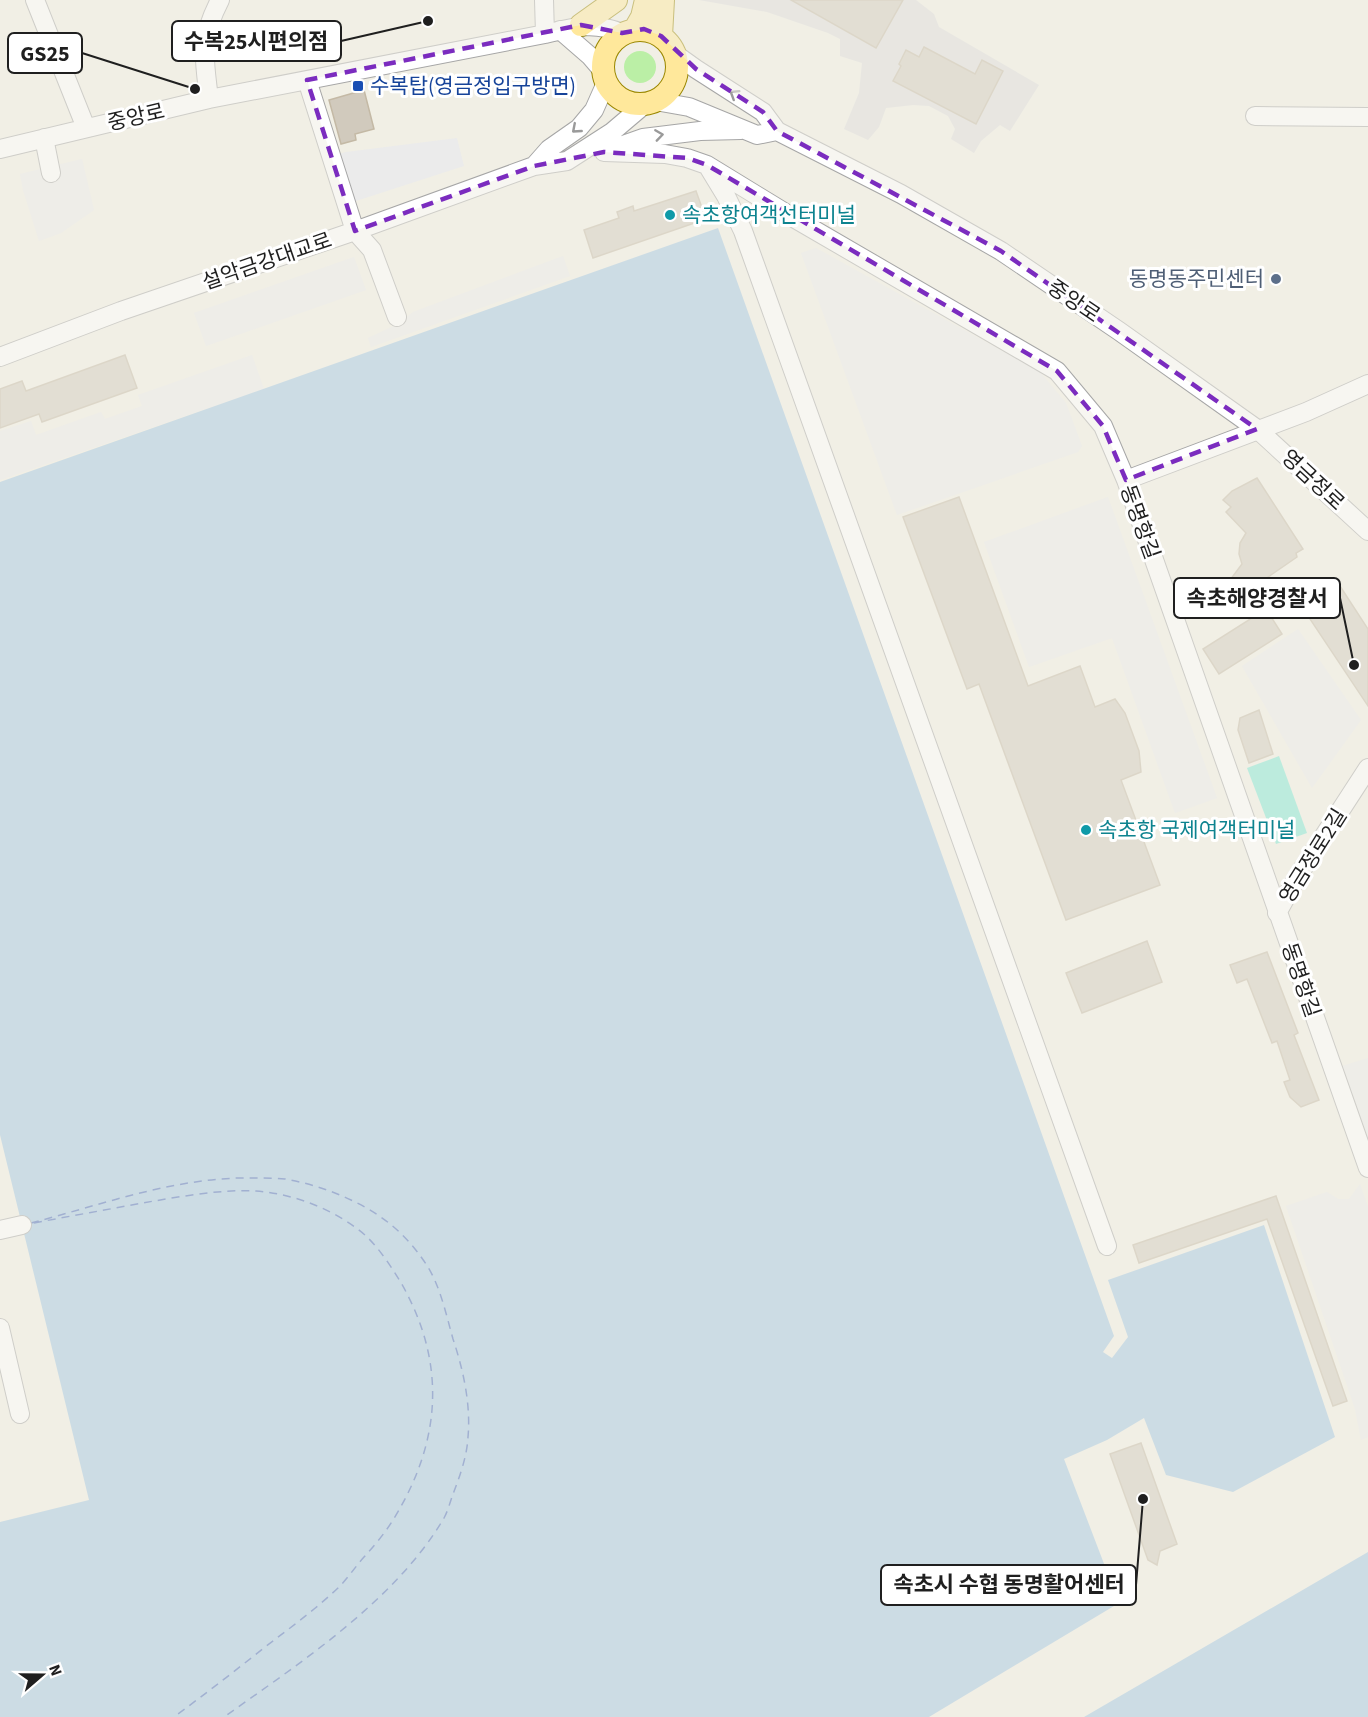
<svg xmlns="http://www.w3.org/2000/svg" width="1368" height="1717" viewBox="0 0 1368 1717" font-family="'Source Sans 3','Noto Sans KR',sans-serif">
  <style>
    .residential { fill: #dddcdc }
    .grass { fill: #bbefa6 }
    .pitch { fill: #7ce7d3 }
    .parking { fill: #ebebeb }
    .water { fill: #a1c6e2 }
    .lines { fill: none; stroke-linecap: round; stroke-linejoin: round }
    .ferry { stroke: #4265b8; stroke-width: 1.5; stroke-dasharray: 8 6; stroke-linecap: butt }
    .building { fill: #d1cabd; stroke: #c4b9a5; stroke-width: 1.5 }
    .minor-casing { stroke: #a6a6a6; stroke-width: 20 }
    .major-casing { stroke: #9a8700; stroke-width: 24 }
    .minor { stroke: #fff; stroke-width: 18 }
    .major { stroke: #ffe89b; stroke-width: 22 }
    .oneway { stroke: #9a9a9a }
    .marked { fill: none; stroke: #7b2cbf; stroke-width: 4.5; stroke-dasharray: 12 8; stroke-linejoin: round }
    .transit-dot { fill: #1a4fb4; stroke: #fff; stroke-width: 2 }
    .culture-dot { fill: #0f9aa8; stroke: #fff; stroke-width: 2 }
    .service-dot { fill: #5c6f8a; stroke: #fff; stroke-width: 2 }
    .labels { text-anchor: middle; stroke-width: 6; stroke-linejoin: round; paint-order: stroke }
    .transit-label { font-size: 21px; fill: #164399; stroke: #fff; text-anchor: start }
    .street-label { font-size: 21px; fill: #1f1f1f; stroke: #fff }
    .culture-label { font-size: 21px; fill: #0d838f; stroke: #fff; text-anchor: start }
    .service-label { font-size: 21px; fill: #4e5e75; stroke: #fff; text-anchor: end }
    .leader { fill: none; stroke: #1f1f1f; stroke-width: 2 }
    .callout-dot { fill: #1f1f1f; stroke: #fff; stroke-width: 2 }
    .callout { fill: #fff; stroke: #1f1f1f; stroke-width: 2 }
    .callout-label { font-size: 22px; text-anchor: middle; font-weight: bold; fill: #1f1f1f }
  </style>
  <rect width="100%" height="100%" fill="#f1efe5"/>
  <!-- residential -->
  <path class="residential" d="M699,0H916L934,14L939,27L1039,85L1010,131L1000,125L981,141L974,153L951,139L955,129L948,116L929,106L913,105L886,108L879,127L868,140L844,129L859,93L862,63L840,56V39L828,33L767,12Z"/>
  <!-- grass -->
  <path class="grass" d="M624 67a16 16 0 1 1 32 0a16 16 0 1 1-32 0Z"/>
  <!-- pitch -->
  <path class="pitch" d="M1279,756L1307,833L1276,844L1247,768Z"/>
  <!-- parking -->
  <path class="parking" d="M457,138L464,166L353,202L339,154L346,152Z
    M82,159L94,210L61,233L39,241L23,190L20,174Z
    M816,248L1040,372L1066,403L1082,446L1078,452L897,515L801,253Z
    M563,256L570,276L371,347L368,338L398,324L413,312Z
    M354,257L366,290L206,346L194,313Z
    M252,355L264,389L0,480V431L31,421L36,435L101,412L105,419L142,406L138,395Z
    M1108,497L1217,798L1175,813L1112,638L1029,667L984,542Z
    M1298,629L1361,720L1312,788L1242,666Z
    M1368,1058V1148L1339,1067Z
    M1360,1184L1368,1207V1437L1361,1440L1355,1409L1286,1206L1327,1192L1338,1199H1349Z"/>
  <!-- water -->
  <path class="water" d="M718,228L1114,1336L1103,1352L1112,1358L1128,1337L1108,1280L1264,1225L1335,1437L1233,1492L1166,1475L1144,1418L1107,1440L1064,1459L1119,1603L929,1717H0V1522L89,1500L0,1135V482Z
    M1368,1552V1717H1084Z"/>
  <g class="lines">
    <!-- ferry -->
    <path class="ferry" d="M31,1223C104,1204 179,1176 255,1178C265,1178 276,1178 285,1179C308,1183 330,1190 351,1200C383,1215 406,1234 426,1264C440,1285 446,1314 453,1339C463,1369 471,1404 468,1437C467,1456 460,1476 453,1494C450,1502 448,1511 444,1518C396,1600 300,1663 224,1717
      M34,1223C70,1216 106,1210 142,1203C179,1197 219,1189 256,1191C295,1194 336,1210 365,1235C379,1248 390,1265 400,1281C447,1362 442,1441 393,1520C385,1533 374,1546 364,1557C355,1567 348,1578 339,1587C316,1609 290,1628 265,1647C235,1671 205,1694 174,1717"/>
  </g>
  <!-- building -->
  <path class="building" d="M791,0H903L876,48Z
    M924,47L975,74L982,60L1003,71L976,124L893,81L901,66L899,64L906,50L919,57Z
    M364,90L374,129L355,134L356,140L341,144L329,100Z
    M696,191L706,219L593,258L584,230L619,218L617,212L633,206L634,211Z
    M125,355L137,388L42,422L39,414L0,428V389L22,381L26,391Z
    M1257,478L1303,549L1296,553L1297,557L1258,584L1253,595L1230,580L1242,564L1239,554L1240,543L1246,533L1226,512L1231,507L1223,500L1232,491Z
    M959,497L1028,686L1080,666L1095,707L1115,699L1125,713L1139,751L1141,772L1121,780L1160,885L1066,920L979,684L967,689L903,517Z
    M1338,583L1368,629V706L1302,607Z
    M1266,609L1282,634L1219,674L1203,649Z
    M1259,710L1273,754L1249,763L1238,730L1240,718Z
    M1147,941L1162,982L1082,1013L1066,973Z
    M1267,952L1298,1033L1294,1035L1319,1100L1301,1107L1290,1097L1284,1082L1290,1080L1277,1041L1272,1043L1247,979L1237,983L1230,965Z
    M1276,1196L1347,1401L1333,1406L1267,1219L1139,1263L1133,1245Z
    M1141,1443L1177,1544L1160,1551L1157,1565L1148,1560L1110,1454Z"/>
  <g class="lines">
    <defs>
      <path id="minor" d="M35,0L86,128
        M544,0L545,34
        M560,30L590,56L602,70
        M675,54L696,69L763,112L777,131L901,194L1001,251L1119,331L1257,429L1368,531
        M307,80L355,231L372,250L397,317
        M209,99C204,55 199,41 220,0
        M655,101L689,107L757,135L777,131
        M1255,116L1368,117
        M44,138L51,173
        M0,149L209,99L545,34C575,27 593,21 622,33
        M612,149L643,138L700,131L741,130
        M604,152L665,154L687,158L707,165L792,217L1057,371L1103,426L1126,480L1368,1168
        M534,166L549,149L579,128L594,110L606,83
        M709,168L726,196L743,231L1107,1246
        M0,357L121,311L355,231L534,166L567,161L612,132L645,104
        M1126,480L1306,412L1368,384
        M1277,913L1296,879L1368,768
        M0,1230L22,1225
        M0,1328L20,1414"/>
      <path id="major" d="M581,25L616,0
        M635,29L642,17L646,0
        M603 67a37 37 0 1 1 74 0a37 37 0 1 1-74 0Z
        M661,36L663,0"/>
    </defs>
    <!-- minor casing -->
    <use href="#minor" class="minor-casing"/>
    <!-- major casing -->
    <use href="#major" class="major-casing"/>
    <!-- minor -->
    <use href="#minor" class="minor"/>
    <!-- major -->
    <use href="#major" class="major"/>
  </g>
  <!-- one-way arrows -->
  <defs><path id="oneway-chevron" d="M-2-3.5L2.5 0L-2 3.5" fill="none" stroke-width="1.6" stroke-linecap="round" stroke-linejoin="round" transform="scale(1.5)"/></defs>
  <g class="oneway">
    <use href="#oneway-chevron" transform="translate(734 94) rotate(-148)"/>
    <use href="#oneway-chevron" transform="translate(576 129) rotate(139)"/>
    <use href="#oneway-chevron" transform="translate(659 135) rotate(-8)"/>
  </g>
  <!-- marked area -->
  <path d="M0 0H1368V1717H0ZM581,25L622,33L644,29L661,36L696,69L763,112L777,131L1001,251L1257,429L1126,480L1103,426L1057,371L707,165L687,158L604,152L534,166L355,231L307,80Z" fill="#f1efe5" fill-opacity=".55" fill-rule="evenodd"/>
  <path class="marked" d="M581,25L622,33L644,29L661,36L696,69L763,112L777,131L1001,251L1257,429L1126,480L1103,426L1057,371L707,165L687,158L604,152L534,166L355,231L307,80Z"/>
  <!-- markers -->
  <rect class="transit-dot" x="352" y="80" width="12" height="12" rx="3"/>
  <g class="culture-dot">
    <circle cx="670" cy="215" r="6"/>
    <circle cx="1086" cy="830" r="6"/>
  </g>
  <circle class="service-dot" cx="1276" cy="279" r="6"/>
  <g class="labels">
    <!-- transit labels -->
    <g class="transit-label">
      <text x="370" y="93">수복탑(영금정입구방면)</text>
    </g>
    <!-- street labels -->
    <g class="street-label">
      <text transform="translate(136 117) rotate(-13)" y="7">중앙로</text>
      <text transform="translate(267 261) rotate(-19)" y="7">설악금강대교로</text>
      <text transform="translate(1074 301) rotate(34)" y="7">중앙로</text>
      <text transform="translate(1313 480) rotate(43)" y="7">영금정로</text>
      <text transform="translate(1140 522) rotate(70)" y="7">동명항길</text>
      <text transform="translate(1313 856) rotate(-58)" y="7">영금정로2길</text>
      <text transform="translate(1301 980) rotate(71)" y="7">동명항길</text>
    </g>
    <!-- culture labels -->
    <g class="culture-label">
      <text x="682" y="222">속초항여객선터미널</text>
      <text x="1098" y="837">속초항 국제여객터미널</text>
    </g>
    <!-- service labels -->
    <g class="service-label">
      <text x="1264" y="286">동명동주민센터</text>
    </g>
  </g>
  <!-- callouts -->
  <path class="leader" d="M428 21L341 41M195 89L82 53M1354 665L1340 598M1143 1499L1136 1585"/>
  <g class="callout-dot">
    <circle cx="428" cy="21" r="6"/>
    <circle cx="195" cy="89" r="6"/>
    <circle cx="1354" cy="665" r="6"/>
    <circle cx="1143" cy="1499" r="6"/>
  </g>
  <g class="callout">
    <rect x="172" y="21" width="169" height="40" rx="6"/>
    <rect x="8" y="33" width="74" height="40" rx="6"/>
    <rect x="1174" y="578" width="166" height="40" rx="6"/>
    <rect x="881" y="1565" width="255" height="40" rx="6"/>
  </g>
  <g class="callout-label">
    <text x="256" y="49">수복25시편의점</text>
    <text x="45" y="61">GS25</text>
    <text x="1257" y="606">속초해양경찰서</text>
    <text x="1009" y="1592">속초시 수협 동명활어센터</text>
  </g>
  <!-- north arrow -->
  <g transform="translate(42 1675) rotate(70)" stroke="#ffffff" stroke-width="4.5" paint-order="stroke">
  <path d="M0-4.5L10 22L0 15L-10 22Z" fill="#1f1f1f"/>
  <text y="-9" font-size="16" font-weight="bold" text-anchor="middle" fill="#1f1f1f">N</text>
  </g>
</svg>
